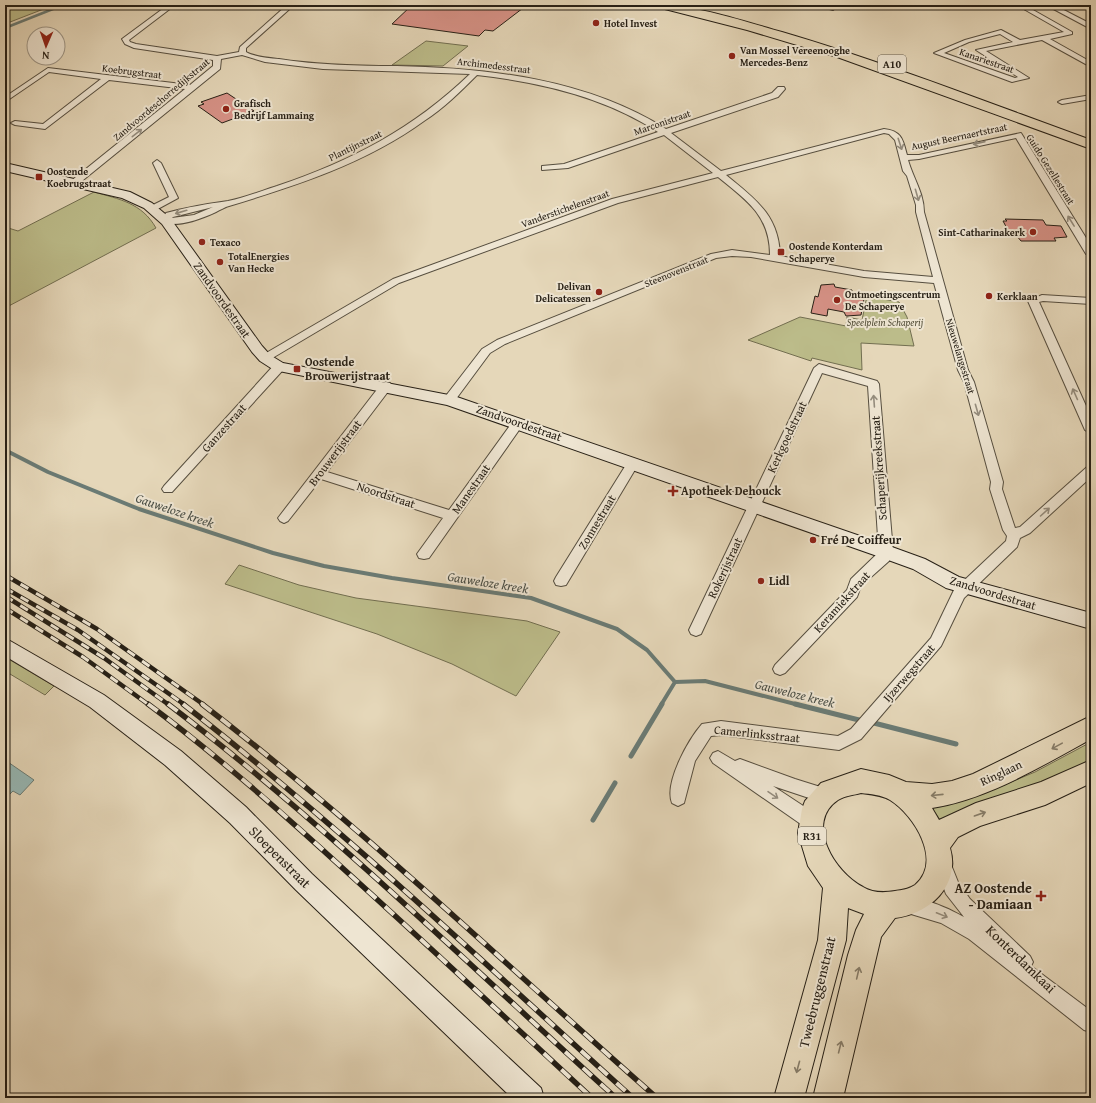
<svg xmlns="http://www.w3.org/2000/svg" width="1096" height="1103" viewBox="0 0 1096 1103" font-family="'Gentium Book Plus',serif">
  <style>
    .green { fill: #bcbc8a; stroke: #726e50 }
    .water { fill: #97b8b5; stroke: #6a7b75 }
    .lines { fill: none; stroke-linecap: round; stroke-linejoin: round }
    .stream-far2 { stroke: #6a7b75; stroke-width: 2.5 }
    .stream-far1 { stroke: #6a7b75; stroke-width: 4 }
    .stream { stroke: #6a7b75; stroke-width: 5 }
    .building { fill: #d79287; stroke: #272016 }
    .street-casing { stroke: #564e3f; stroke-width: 2 }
    .secondary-casing { stroke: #272016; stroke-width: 2 }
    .primary-casing { stroke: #272016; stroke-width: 2 }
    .highway-casing { stroke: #272016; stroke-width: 2 }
    .street { fill: #eee5d2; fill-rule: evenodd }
    .secondary { fill: #eee5d2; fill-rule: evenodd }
    .primary { fill: #e5d7b9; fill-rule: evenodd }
    .highway { fill: #e5d7b9; fill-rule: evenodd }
    .rail-far1-casing { stroke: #272016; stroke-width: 4.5 }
    .rail-casing { stroke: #272016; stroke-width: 5.5 }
    .rail-far1 { stroke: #eee5d2; stroke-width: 3; stroke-dasharray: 9; stroke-linecap: butt }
    .rail { stroke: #eee5d2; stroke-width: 4; stroke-dasharray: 12; stroke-linecap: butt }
    .oneway { stroke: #948c7d }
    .oneway2 { stroke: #867c68 }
    .poi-dot { fill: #8f2418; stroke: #eee5d2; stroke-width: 1.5 }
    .labels { text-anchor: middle; stroke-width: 4; stroke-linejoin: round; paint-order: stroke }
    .far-poi-label { font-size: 10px; font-weight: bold; fill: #272016; stroke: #eee5d2; text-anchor: start }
    .far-street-label { font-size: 10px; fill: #272016; stroke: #eee5d2 }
    .far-park-label { font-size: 10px; font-style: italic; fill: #544f39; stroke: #eee5d2 }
    .shield { fill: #eee5d2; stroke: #635b4e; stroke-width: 1 }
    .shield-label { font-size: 11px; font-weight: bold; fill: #272016 }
    .street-label { font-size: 12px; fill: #272016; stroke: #eee5d2 }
    .poi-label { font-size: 12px; font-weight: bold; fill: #272016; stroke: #eee5d2; text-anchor: start }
    .water-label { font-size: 13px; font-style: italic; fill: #494e46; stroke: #eee5d2 }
    .near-street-label { font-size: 14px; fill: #272016; stroke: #eee5d2 }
    .near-poi-label { font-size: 14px; font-weight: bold; fill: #272016; stroke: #eee5d2; text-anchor: end }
  </style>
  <rect width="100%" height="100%" fill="#e5d7b9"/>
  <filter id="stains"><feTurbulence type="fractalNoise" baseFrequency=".005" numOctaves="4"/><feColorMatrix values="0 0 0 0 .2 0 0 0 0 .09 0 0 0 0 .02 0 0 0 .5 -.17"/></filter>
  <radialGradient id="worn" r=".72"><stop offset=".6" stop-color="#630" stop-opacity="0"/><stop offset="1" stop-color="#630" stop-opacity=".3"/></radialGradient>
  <!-- green -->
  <path class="green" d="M11,5H54L5,24V8Z
    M426,41L468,46L443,66L392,65Z
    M94,192C119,199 142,203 156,228L5,308V227L18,231Z
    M867,296L899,302L907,317L914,346L861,343L862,370L812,358L811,361L748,340L800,317L846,326L847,317L862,320Z
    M239,565L299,585L356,598L527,621L560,632L516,696L452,664L377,634L225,584Z
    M5,657L54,686L45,695L5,671Z
    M1091,742V761L1089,762L943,824L929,804L999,787L1035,772Z"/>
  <!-- water -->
  <path class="water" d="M5,760L34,780L20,795L13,791L5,799Z"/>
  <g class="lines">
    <!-- stream-far2 -->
    <path class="stream-far2" d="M5,28L63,5"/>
    <!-- stream-far1 -->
    <path class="stream-far1" d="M5,450L48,472L139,509L273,553L324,566L392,578L531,598L617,629L647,650L675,682L705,681L799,705
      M661,705L675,682"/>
    <!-- stream -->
    <path class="stream" d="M795,704L863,721
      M870,722L956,744
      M631,756L662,704
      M593,820L615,783"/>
  </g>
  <!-- building -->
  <path class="building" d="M412,5H527L493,31L485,30L479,36L392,24Z
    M227,93L254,111L222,123L198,106L204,104L201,102Z
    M1005,219L1043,220L1046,225L1061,226L1067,237L1054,238L1056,241H1021L1016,235L1010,234L1003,221H1007Z
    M834,284L835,287L852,290L851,296L864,299L861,315L846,316L844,312L828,309L827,316L811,313L815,296L818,297L821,285Z"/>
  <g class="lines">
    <defs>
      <path id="street" d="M168,5H175L129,40L130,42L136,44L217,56L239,52L240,47L287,5H294L246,48V52C255,57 268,58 279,59C318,65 357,66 397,66C488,68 587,79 666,129L772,93L778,87H784L785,89L778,97L671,133L721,171L884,129C902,131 903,140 907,155H919L1021,133L1091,246V257L1086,254L1016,138L919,159L908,160C913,178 924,193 924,212L968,370L974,382L1003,482L1002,489L1015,528L1020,527L1087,467L1091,466V477L1030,533L1020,538L1017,547L964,598L941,646L861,739L839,750L721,735L711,736L695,761L684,803L678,806L672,803C664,783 688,740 702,724L721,721L838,736L851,729L931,638L954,590L1006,541L1007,536L1003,530L990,489L991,482L964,382L958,370L934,283L864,277L751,257L732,256L716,258L505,344L490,353L453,403H445L443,400L445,397L482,349L497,340L711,254L732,250L770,255C770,215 746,200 718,177L618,203L399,283L269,360H261L260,358L261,356L393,279L612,199L713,173L664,135L568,168L542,170V166L564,164L658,132C605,97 540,82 477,75C460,92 444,108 424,121C366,163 298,185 229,206C225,207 220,210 216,212C201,219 179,227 163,223L161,221L166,213C188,207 206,204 228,201C244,198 261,191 277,186C351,161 413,129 470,74L323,69L265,62L242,55L221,59L220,69L77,185H71V181L185,89L109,80L45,129L15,125L11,123L15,121L43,124L101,79L49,72L5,102V97L48,68L190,85L213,66V60L134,48L125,44L122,39ZM884,133L889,134L895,140L903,171L907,176L916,205V212L933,277L864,271L780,256C779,215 755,199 726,175ZM213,207L194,215L172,218L173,217Z
        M815,5H839L833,10Z
        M1046,5H1054L1091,24V29Z
        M1022,6H1026L1072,32V34L1050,39L1091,62V67L1042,40L986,51L1029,78L1012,82L934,53L965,40L1001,30L1020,40L1064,32L1022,8ZM1000,34L1013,42L976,50L1018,77L1015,78L944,53L969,42Z
        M1091,95V99L1062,104L1058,102L1062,100Z
        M157,160L161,163L178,198L154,211L150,208L151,206L169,197L153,163Z
        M1042,295L1091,298V304L1043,301L1039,302L1091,417V434L1085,430L1028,301Z
        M279,363L283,364L284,367L283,370L172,492H164L162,489L164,486L275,364Z
        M819,364L877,381L879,384L893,552L889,561L861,586L857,597L785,673L780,675L775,673L773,669L775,665L847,590L851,579L879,552L868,386L822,373L701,634L696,636L691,634L689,630L814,368Z
        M386,382L390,383L392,386L390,389L327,472L449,510L514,420H522L524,423L429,558L424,559L419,558L417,554L443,518L321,479L288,521L284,523L280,521L278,518L382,383Z
        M633,459L637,460L639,463L566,585L561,586L556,585L554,581L556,577L629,460Z
        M718,751L735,761L740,759L795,779L830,790L832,795L830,800L824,803L773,786L817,815L819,821L817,827L811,829L805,827L713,763L710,758L713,753Z
        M942,855L948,857L958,882L970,899L1030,956L1033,962L1031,966L1091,1011V1032L1084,1030L969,939L941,923L901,911L898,905L901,899C916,893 950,909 964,917L946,894L934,863L936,857Z"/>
      <path id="secondary" d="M5,163L130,192L152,203L170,218L262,346L270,355L283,363L454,396L892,547L925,559L959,577L1091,613V629L946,588L913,569L880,557L447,405L274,370L260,361L252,352L162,224L144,208L122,198L5,171Z
        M5,638L104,695L181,751L246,807L312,874L541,1088L544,1098H512L296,890L230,823L165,765L90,707L5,656Z"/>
      <path id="primary" d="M1091,716V739C1042,766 988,799 932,808L939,820L976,803L1041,782L1091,760V783L1045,805L980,826L958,837L950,848C961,886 929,914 895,918L881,937L843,1098H813L848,955L856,930L864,914L848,908L846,940L804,1098H774L818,940L823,888L808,866L798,833L802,809L805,801L821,783L861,769L889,775L906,782L932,784L952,781L973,774ZM861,793C870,794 882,795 890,800C914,815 943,861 915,885C909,889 902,890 895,891C883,893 873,893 863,887C835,873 804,823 838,800C844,796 854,795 861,793Z"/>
      <path id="highway" d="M655,5C698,5 742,21 782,32C887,63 989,103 1091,140V149L837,57L747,30L657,7Z"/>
    </defs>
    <!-- street casing -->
    <use href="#street" class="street-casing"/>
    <!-- secondary casing -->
    <use href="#secondary" class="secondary-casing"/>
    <!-- primary casing -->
    <use href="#primary" class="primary-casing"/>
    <!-- highway casing -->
    <use href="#highway" class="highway-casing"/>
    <!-- street -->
    <use href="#street" class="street"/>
    <!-- secondary -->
    <use href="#secondary" class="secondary"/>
    <!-- primary -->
    <use href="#primary" class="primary"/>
    <!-- highway -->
    <use href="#highway" class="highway"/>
    <defs>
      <path id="rail-far1" d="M5,575L97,629L204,705
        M5,588L78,630L185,705
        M5,596L104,658L169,705
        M5,608L83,657L149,705"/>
      <path id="rail" d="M148,704C218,756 284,814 348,873C430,947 511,1023 592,1098
        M168,704C326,824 469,965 616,1098
        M183,704C341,827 485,964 633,1098
        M202,704C361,826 507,966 657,1098"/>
    </defs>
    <!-- rail-far1 casing -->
    <use href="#rail-far1" class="rail-far1-casing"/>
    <!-- rail casing -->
    <use href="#rail" class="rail-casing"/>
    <!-- rail-far1 -->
    <use href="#rail-far1" class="rail-far1"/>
    <!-- rail -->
    <use href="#rail" class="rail"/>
  </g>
  <!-- one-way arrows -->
  <defs><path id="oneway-shaft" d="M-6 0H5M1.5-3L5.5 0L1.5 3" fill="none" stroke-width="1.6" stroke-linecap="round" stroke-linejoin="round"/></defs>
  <g class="oneway">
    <use href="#oneway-shaft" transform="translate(137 133) rotate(-38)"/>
    <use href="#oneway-shaft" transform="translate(979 143) rotate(167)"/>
    <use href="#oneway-shaft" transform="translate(900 144) rotate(72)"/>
    <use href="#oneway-shaft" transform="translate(917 195) rotate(74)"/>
    <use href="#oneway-shaft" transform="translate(181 212) rotate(164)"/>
    <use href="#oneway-shaft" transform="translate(1071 221) rotate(-122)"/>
    <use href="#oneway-shaft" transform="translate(1075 394) rotate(-114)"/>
    <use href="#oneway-shaft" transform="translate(874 401) rotate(-94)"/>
    <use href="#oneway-shaft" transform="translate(977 410) rotate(74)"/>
    <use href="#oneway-shaft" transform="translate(1045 512) rotate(-42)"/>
    <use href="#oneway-shaft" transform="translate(773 795) rotate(34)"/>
    <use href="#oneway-shaft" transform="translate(942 915) rotate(22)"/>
  </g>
  <g class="oneway2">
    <use href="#oneway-shaft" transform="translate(1057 746) rotate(151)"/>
    <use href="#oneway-shaft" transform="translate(937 795) rotate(174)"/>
    <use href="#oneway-shaft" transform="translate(980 814) rotate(-19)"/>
    <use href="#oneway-shaft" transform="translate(858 973) rotate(-77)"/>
    <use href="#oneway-shaft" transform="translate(840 1047) rotate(-76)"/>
    <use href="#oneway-shaft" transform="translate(798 1067) rotate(105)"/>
  </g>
  <!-- markers -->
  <g class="poi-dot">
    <circle cx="596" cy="23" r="4"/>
    <circle cx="732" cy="56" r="4"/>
    <circle cx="226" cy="109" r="4"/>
    <rect x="35" y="173" width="8" height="8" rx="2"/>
    <circle cx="1033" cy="232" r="4"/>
    <circle cx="202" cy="242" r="4"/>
    <rect x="777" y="248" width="8" height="8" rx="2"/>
    <circle cx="220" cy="262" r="4"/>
    <circle cx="599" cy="292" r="4"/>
    <circle cx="989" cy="296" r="4"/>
    <circle cx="837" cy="300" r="4"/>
    <rect x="293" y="365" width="8" height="8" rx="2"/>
    <path d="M671 485h4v4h4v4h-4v4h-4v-4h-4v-4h4z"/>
    <circle cx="813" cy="540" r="4"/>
    <circle cx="761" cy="581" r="4"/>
    <path d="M1039 890h4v4h4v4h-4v4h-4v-4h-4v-4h4z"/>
  </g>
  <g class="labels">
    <!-- far-poi labels -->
    <g class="far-poi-label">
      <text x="604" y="27">Hotel Invest</text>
      <text x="740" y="54">Van Mossel Vereenooghe<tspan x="740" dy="12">Mercedes-Benz</tspan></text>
      <text x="234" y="107">Grafisch<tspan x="234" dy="12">Bedrijf Lammaing</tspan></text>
      <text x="47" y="175">Oostende<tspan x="47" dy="12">Koebrugstraat</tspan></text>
      <text x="1025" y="236" text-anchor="end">Sint-Catharinakerk</text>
      <text x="210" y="246">Texaco</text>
      <text x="789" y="250">Oostende Konterdam<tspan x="789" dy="12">Schaperye</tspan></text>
      <text x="228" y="260">TotalEnergies<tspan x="228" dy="12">Van Hecke</tspan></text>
      <text x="591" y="290" text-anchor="end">Delivan<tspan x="591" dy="12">Delicatessen</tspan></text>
      <text x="845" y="298">Ontmoetingscentrum<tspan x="845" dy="12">De Schaperye</tspan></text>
      <text x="997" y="300">Kerklaan</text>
    </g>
    <!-- far-street labels -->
    <g class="far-street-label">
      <text transform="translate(987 60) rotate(19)" y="4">Kanariestraat</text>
      <text transform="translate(494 65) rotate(7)" y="4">Archimedesstraat</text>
      <text transform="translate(132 71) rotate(7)" y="4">Koebrugstraat</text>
      <text transform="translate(161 99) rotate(-40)" y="4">Zandvoordeschorredijkstraat</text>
      <text transform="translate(662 122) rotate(-19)" y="4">Marconistraat</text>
      <text transform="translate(959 136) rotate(-12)" y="4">August Beernaertstraat</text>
      <text transform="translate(355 145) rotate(-26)" y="4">Plantijnstraat</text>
      <text transform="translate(1051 169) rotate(58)" y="4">Guido Gezellestraat</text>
      <text transform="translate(565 208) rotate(-20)" y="4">Vanderstichelenstraat</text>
      <text transform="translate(676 271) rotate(-22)" y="4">Steenovenstraat</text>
      <text transform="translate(961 356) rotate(73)" y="4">Nieuwelangestraat</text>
    </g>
    <!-- far-park labels -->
    <g class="far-park-label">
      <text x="885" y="326">Speelplein Schaperij</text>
    </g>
    <!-- shield labels -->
    <g class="shield">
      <rect x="878" y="55" width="28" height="18" rx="3"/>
      <rect x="798" y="827" width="28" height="18" rx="3"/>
    </g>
    <g class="shield-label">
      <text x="892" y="68">A10</text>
      <text x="812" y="840">R31</text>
    </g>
    <!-- street labels -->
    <g class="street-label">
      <text transform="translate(222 300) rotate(55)" y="4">Zandvoordestraat</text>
      <text transform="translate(519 423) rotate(19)" y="4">Zandvoordestraat</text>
      <text transform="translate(224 428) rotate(-48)" y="4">Ganzestraat</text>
      <text transform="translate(787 437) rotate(-65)" y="4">Kerkgoedstraat</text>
      <text transform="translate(335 453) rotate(-53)" y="4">Brouwerijstraat</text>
      <text transform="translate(879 468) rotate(-94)" y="4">Schaperijkreekstraat</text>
      <text transform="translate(471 489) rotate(-55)" y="4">Manestraat</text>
      <text transform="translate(386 495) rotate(18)" y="4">Noordstraat</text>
      <text transform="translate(597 522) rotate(-59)" y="4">Zonnestraat</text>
      <text transform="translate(725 568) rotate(-65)" y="4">Rokerijstraat</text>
      <text transform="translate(993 593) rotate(17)" y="4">Zandvoordestraat</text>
      <text transform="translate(842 602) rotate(-48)" y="4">Keramiekstraat</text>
      <text transform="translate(909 673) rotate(-49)" y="4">Ijzerwegstraat</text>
      <text transform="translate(757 734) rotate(6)" y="4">Camerlinksstraat</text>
      <text transform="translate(1001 773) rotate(-25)" y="4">Ringlaan</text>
    </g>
    <!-- poi labels -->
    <g class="poi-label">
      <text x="305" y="366">Oostende<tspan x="305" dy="14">Brouwerijstraat</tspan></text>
      <text x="681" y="495">Apotheek Dehouck</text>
      <text x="821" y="544">Fré De Coiffeur</text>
      <text x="769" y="585">Lidl</text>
    </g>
    <!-- water labels -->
    <g class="water-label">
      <text transform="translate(175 510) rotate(19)" y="5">Gauweloze kreek</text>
      <text transform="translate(488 582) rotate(9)" y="5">Gauweloze kreek</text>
      <text transform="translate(795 693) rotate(14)" y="5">Gauweloze kreek</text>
    </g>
    <!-- near-street labels -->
    <g class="near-street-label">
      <text transform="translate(280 857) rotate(45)" y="5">Sloepenstraat</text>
      <text transform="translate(1021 959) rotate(44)" y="5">Konterdamkaai</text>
      <text transform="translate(817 992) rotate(-76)" y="5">Tweebruggenstraat</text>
    </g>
    <!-- near-poi labels -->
    <g class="near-poi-label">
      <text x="1032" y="893">AZ Oostende<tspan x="1032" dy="16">- Damiaan</tspan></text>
    </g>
  </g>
  <!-- margin -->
  <rect width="1096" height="1103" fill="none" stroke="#e5d7b9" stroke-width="20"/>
  <rect x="6" y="6" width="1084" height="1091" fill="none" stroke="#272016" stroke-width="2"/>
  <rect x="10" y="10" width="1076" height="1083" fill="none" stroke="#272016"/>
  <!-- north arrow -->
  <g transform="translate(46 46) rotate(182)"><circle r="19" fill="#eee5d2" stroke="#9e9687"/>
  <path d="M0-3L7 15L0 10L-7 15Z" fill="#8f2418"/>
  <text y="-6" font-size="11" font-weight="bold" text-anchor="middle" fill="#272016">N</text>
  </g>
  <rect width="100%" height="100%" filter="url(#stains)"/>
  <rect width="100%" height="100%" fill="url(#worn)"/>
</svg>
